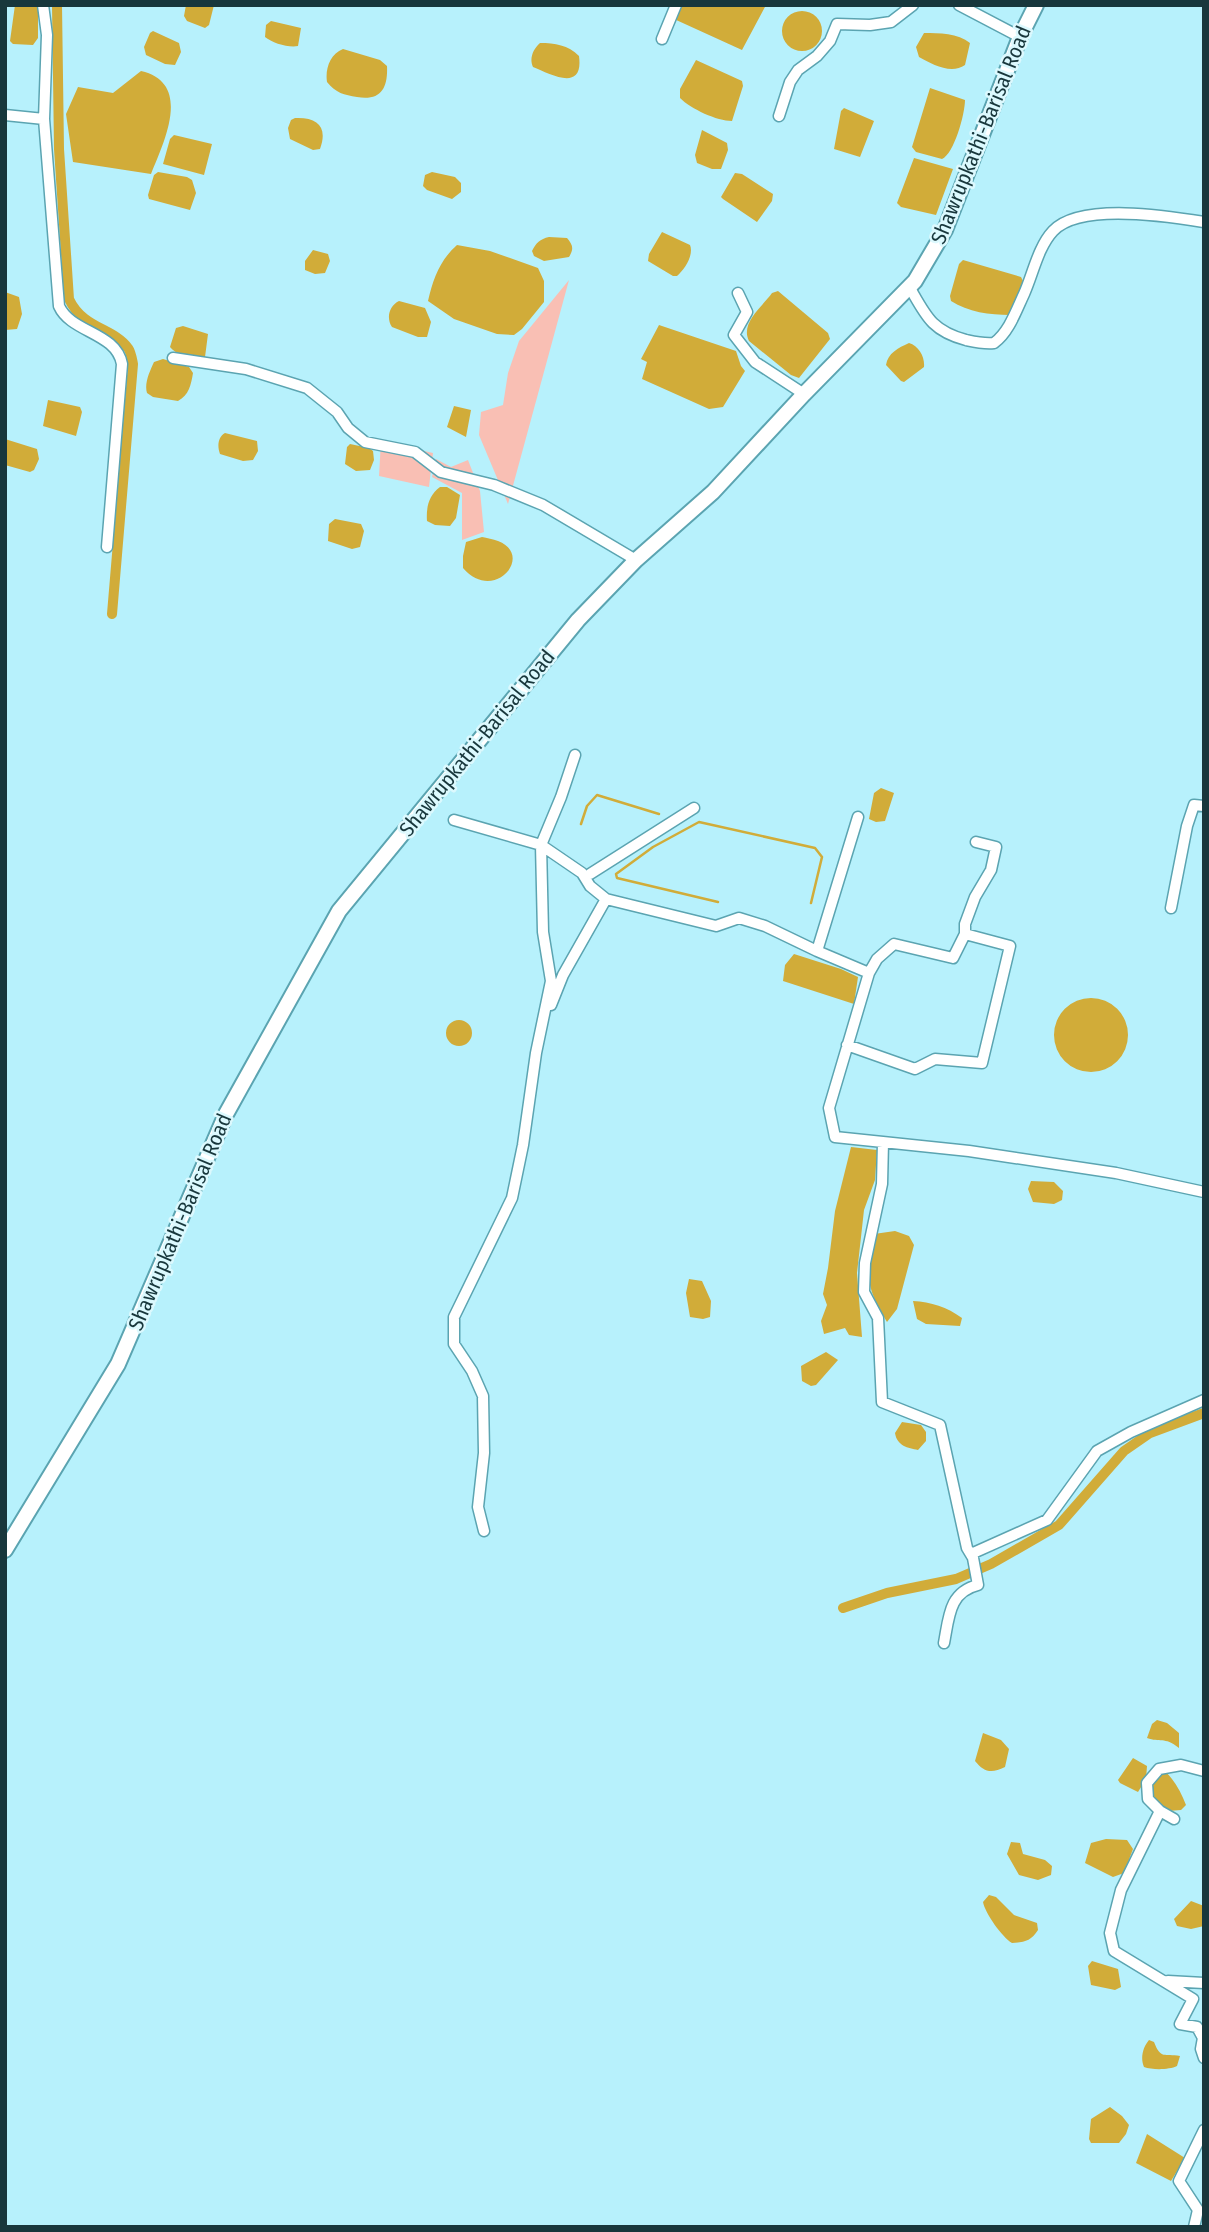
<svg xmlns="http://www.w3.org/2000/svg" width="1209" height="2232" viewBox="0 0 1209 2232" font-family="'Fira Sans Condensed',sans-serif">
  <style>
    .green { fill: #f9bfb4 }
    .water { fill: #d1ac39 }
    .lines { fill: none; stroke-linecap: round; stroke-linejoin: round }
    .stream { stroke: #d1ac39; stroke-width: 2.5 }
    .canal { stroke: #d1ac39; stroke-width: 10 }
    .minor-casing { stroke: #5ba4b1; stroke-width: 13 }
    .secondary-casing { stroke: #5ba4b1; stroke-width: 18 }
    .minor { stroke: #fff; stroke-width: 10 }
    .secondary { stroke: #fff; stroke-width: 14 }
    .labels { text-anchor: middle; stroke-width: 5; stroke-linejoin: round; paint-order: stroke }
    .street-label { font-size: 21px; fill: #18373c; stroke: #dcf9fe }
  </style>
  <rect width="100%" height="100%" fill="#b7f1fc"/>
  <!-- green -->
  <path class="green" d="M569,280L508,504L479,435L481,412L503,405L508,373L519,341Z
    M381,441L433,453L429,487L379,476Z
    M436,459L451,467L468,460L480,491L484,532L462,540V493L432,477Z"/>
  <!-- water -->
  <path class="water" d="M15,5L38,6V38L33,45L13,44L10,41Z
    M186,5H214L209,25L205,28L187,21L184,16Z
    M681,5H766L742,50L674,19Z
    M782 31a20 20 0 1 1 40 0a20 20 0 1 1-40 0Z
    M271,21L301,28L298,46C289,48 272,43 265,37L266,25Z
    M153,31L179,43L181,52L175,65L165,64L146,55L144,47L150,33Z
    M924,33C939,33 958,33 970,43L965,65C951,75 932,64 919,57L916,47Z
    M540,43C555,43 568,45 579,56C584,93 550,74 533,67C529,59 533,49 540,43Z
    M343,49L380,60L387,66C388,88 381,101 357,97C344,95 336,93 327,82C325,69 330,54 343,49Z
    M696,60L742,81L743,86L732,121C717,121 691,109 680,98V89Z
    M141,71C193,83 164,142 151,174L73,162L66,114L78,87L113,93Z
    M930,88L965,100C965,114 954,154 942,159L916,152L912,147Z
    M844,108L874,121L860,157L834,149L841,111Z
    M295,118C318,117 328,127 320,149L313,150L290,139L288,128L291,120Z
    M702,130L727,143L728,150L721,169H712L697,163L695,155Z
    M174,135L212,144L204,175L163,164L170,139Z
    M914,158L953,169L936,215L901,207L897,203Z
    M158,172L187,177L192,180L196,193L190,210L149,199L148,195L154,175Z
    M432,172L455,177L461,183V192L452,199L427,190L423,186L425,175Z
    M735,173L742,174L773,194L772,201L757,222L723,199L721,197Z
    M662,232L690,245C694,255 685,269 677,276H673L648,261L649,254Z
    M549,237L567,238C573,245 574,249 569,257L544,261L534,256L532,251C536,243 540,239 549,237Z
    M457,245L490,251L538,268L544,281V302L522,329L514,335L497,334L454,319L428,301C433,279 440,260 457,245Z
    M313,250L328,254L330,261L325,273L315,274L305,270V261Z
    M963,260L1021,277L1023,281L1010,315C990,315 968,312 951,301L950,296L959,264Z
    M778,291L828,333L830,339L799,378L791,375L749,341C740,323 762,307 772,293Z
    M5,292L19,297L22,314L17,329L5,330Z
    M399,301L425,308L431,322L427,337H418L392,327C386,318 389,306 399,301Z
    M659,325L736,351L741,366L745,371L723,407L709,409L642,379L647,362L641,359Z
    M183,326L208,334L205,357C194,359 177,356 170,347L176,328Z
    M909,343C919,346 925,357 924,367L904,382L901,381L886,365C888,353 898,348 909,343Z
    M163,359L189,367L193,373C191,385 189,395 178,401L153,397L147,393C144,383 150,371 154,362Z
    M48,400L80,407L82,412L76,436L43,426Z
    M454,406L471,410L466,437L447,427Z
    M225,433L257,441L258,451L253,460L243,461L220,454C217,446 218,437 225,433Z
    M5,439L37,449L39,459L34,470L30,472L5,465Z
    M350,444L369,448L373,451L374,460L370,470L356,471L345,464L347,447Z
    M440,487H447L460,495L456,518L450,526L435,525L427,521C426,507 429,495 440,487Z
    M335,519L361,524L364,531L360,547L352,549L328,541L329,524Z
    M482,537C487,538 493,539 498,541C535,555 494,604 463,568V556L466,542Z
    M881,788L894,793L885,821L876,822L869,819L874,793Z
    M794,954L841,969L858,977L854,1004L783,981L785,965Z
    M1054 1035a37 37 0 1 1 74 0a37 37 0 1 1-74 0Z
    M446 1033a13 13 0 1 1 26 0a13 13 0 1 1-26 0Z
    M851,1147L877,1150L875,1180L864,1210L857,1273L862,1337L849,1335L845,1328L824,1334L821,1321L827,1305L823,1294L828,1268L835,1211Z
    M1031,1181L1054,1182L1063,1191L1062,1200L1054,1204L1033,1202L1028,1189Z
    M895,1231L909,1236L914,1245L897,1309L887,1322C864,1283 867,1278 874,1234Z
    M689,1279L702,1281L711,1301L710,1317L703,1319L690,1317L686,1293Z
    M913,1301C931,1302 947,1307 962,1318L960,1326L926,1324L917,1319Z
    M826,1352L838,1360L816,1385L811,1386L802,1381L801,1366Z
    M902,1422L921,1425L926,1432V1441L918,1450C908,1448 897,1446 895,1433Z
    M1157,1720L1167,1723L1179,1733V1748C1164,1736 1160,1743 1147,1738L1152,1724Z
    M983,1733L1001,1740L1009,1749L1005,1767C991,1774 984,1772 975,1761Z
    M1133,1758L1147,1766L1146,1779L1138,1792L1120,1783L1118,1780Z
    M1165,1771C1175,1781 1181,1792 1186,1805L1181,1810L1168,1811L1153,1799V1781Z
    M1106,1839L1127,1840L1133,1849L1124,1873L1113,1877L1085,1863L1091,1843Z
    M1011,1842L1020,1843L1023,1854L1045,1860L1052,1866L1051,1875L1038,1880L1019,1875L1007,1854Z
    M989,1895L996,1897L1014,1915L1037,1923L1038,1930C1031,1941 1025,1942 1012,1943C1002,1937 985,1913 983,1902Z
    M1191,1901L1204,1906V1926L1191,1929L1177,1926L1174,1919Z
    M1092,1961L1118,1969L1121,1987L1115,1990L1091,1985L1088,1966Z
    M1149,2040L1154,2042C1161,2060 1164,2053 1180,2056L1177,2066C1169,2070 1152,2070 1144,2067C1140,2058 1143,2047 1149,2040Z
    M1110,2107L1122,2116L1129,2125L1126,2134L1119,2143H1091L1089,2139L1091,2119Z
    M1147,2134L1185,2158L1171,2181L1136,2163Z"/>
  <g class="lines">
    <!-- stream -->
    <path class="stream" d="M581,824L587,806L597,795L659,814
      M718,902L617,878L616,874L653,847L699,822L815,848L822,857L811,903"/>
    <!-- canal -->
    <path class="canal" d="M57,5L59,149L69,299C83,329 114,328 128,348C131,352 132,359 133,364L112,614
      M843,1608L887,1593L956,1579L991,1564L1059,1525L1124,1451L1150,1433L1204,1413"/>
    <defs>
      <path id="minor" d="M43,5L47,35L44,119L59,306C71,333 116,332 122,364L107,547
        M959,5L1020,37
        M662,39L676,5
        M5,115L44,119
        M779,116L790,82L798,70L817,56L830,41L837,24L870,25L891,22L913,5
        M910,288C926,316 932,331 966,340C975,342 983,344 994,343C1009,332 1016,311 1024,294C1033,274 1038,247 1053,231C1080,202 1168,216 1204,222
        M738,293L747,312L734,335L755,362L804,394
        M173,358L246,369L307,388L337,412L348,428L365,442L415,452L441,472L494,485L543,505L636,560
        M575,755L561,797L541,845L582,873L590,886L606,899L716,926L739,918L765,926L817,951L869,973L829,1108L835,1137L969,1151L1116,1173L1204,1192
        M454,820L541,845L543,932L551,981L536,1053L523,1145L512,1198L454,1317V1344L472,1371L483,1396L484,1453L478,1507L484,1531
        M590,874L694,808
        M1171,908L1187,826L1194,805L1204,806
        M817,951L858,817
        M869,973L877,959L894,944L953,958L965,934V924L975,897L991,870L996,847L976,842
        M551,1005L563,975L606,899
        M847,1045L915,1069L935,1059L982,1063L1010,946L965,934
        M883,1142L882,1184L865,1263L864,1292L878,1318L882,1402L940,1425L967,1548L973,1558L978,1585C949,1592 949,1617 944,1643
        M971,1554L1047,1520L1097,1451L1131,1432L1204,1400
        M1160,1811L1121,1890L1110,1933L1114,1951L1193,1999L1180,2024L1197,2027L1203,2038L1201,2049L1204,2058
        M1174,1819L1160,1811L1148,1799L1147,1783L1159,1769L1181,1765L1204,1771
        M1168,1981L1204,1983
        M1194,2227L1198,2210L1179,2181L1204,2130"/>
      <path id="secondary" d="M5,1550L118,1364L226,1114L339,911L578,620L636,560L713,492L804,394L915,281L945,230L1020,37L1036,5"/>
    </defs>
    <!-- minor casing -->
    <use href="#minor" class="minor-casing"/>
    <!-- secondary casing -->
    <use href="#secondary" class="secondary-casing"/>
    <!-- minor -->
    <use href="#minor" class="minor"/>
    <!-- secondary -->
    <use href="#secondary" class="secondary"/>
  </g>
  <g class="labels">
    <!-- street labels -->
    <g class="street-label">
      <text transform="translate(981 135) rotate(-68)" y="7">Shawrupkathi-Barisal Road</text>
      <text transform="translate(477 743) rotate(-51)" y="7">Shawrupkathi-Barisal Road</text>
      <text transform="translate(180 1222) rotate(-67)" y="7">Shawrupkathi-Barisal Road</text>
    </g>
  </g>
  <!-- border -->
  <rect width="1209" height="2232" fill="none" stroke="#18373c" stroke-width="14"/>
</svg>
